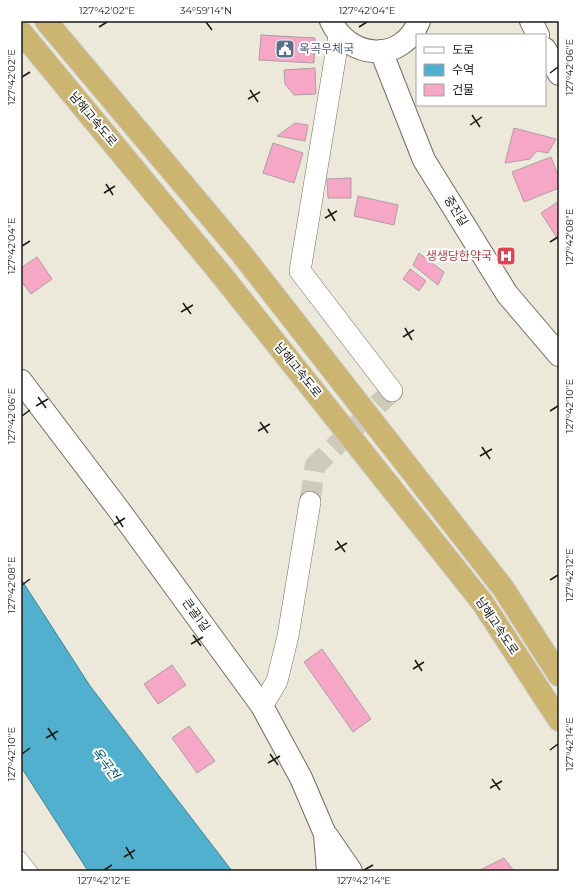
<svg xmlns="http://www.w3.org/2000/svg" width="580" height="892" viewBox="0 0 580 892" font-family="Montserrat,'Noto Sans KR',sans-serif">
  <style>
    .water { fill: #51b0cd; stroke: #408396 }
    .building { fill: #f5a7c5; stroke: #ae9ea4 }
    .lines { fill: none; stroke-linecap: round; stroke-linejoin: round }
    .street-tunnel { stroke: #cdcabc; stroke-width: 21; stroke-dasharray: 21 10; stroke-linecap: butt }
    .lane-casing { stroke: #716d60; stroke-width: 12 }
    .street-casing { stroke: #716d60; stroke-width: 22 }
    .secondary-casing { stroke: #716d60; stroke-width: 24 }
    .highway-casing { stroke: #cdcccb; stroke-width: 24 }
    .lane { stroke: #fff; stroke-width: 11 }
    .street { stroke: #fff; stroke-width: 21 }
    .secondary { stroke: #fff; stroke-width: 22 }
    .highway { stroke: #cbb571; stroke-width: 22 }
    .ticks { fill: none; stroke: #1a1914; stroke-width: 1.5 }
    .labels { text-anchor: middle; stroke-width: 4; stroke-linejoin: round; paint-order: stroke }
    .service-label { font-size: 12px; fill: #4e5e75; stroke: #fff; text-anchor: start }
    .street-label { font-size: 12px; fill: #1a1914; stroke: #fff }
    .health-label { font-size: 12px; fill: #be3a42; stroke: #fff; text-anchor: end }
    .water-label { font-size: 13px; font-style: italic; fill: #00556a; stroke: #fff }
    .neatline { fill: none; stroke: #1a1914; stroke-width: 1.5 }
    .ticks-label { font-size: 10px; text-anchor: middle; fill: #1a1914 }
  </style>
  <rect width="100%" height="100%" fill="#ede9da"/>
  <!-- water -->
  <path class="water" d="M21,579L90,686L232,871H88L21,767Z"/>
  <!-- building -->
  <path class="building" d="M261,35L315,38L314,63L259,60Z
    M315,68L316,94L294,95L285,84L284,70Z
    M295,123L308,125L305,141L277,136Z
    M514,128L556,139L548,153L537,151L530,159L505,163Z
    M273,143L303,153L294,183L263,173Z
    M551,157L559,178V188L524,202L512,172Z
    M351,178V198H328L327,179Z
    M358,196L398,205L394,225L354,216Z
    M559,201V241L541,213Z
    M419,253L444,272L438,285L413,265Z
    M37,257L52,279L31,294L21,281V268Z
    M410,269L426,281L419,291L403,279Z
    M322,649L371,719L353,732L304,662Z
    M172,665L186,685L158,704L144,684Z
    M189,726L215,761L197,773L172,738Z
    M504,858L514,871H478Z"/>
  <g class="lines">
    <!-- street-tunnel -->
    <path class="street-tunnel" d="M310,502L315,466L392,391"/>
    <defs>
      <path id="lane" d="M21,857L32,871"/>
      <path id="street" d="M339,35L300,271L392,391
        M262,706L277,681L288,636L310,502"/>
      <path id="secondary" d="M331,21C349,59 402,64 419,21
        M531,21L538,35
        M545,49L559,74
        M381,51L424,160L507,294L559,355
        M21,381L119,510L262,706L301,778L325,834L328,871
        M327,836L351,871"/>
      <path id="highway" d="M46,21L241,253L503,588L559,675
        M21,32L220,273L482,602L559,720"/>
    </defs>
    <!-- lane casing -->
    <use href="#lane" class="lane-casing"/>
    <!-- street casing -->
    <use href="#street" class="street-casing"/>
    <!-- secondary casing -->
    <use href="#secondary" class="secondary-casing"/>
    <!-- highway casing -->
    <use href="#highway" class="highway-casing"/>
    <!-- lane -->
    <use href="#lane" class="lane"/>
    <!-- street -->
    <use href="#street" class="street"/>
    <!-- secondary -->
    <use href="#secondary" class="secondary"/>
    <!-- highway -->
    <use href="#highway" class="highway"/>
  </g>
  <!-- ticks -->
  <path class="ticks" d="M206,22L212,30M99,27L107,22M359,27L367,22M550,73L558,67M22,77L30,72M250,90L258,102M248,99L260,92M472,115L480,127M470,125L482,117M106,184L113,195M104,193L115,186M328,209L335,221M325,218L337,211M550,242L558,237M22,246L30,241M183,303L191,314M181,312L193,305M405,328L412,340M403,337L414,330M38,397L46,408M36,406L48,399M550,411L558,406M22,416L30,410M260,422L268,433M258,431L270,424M482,447L490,459M480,456L492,449M116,516L123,527M114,525L125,518M337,541L345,552M335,550L347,543M550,580L558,575M22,585L30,579M193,635L201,646M191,644L203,637M415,660L422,671M413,669L424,662M48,728L56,740M46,738L58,731M550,750L558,744M22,754L30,748M270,754L278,765M268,763L280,756M492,779L500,790M490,788L502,781M126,847L133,859M124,857L135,850M104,870L112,865M364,870L373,865"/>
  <!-- icons -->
  <defs>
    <symbol id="civic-square" viewBox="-11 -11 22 22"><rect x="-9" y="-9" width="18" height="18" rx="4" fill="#5c6f8a" stroke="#fff"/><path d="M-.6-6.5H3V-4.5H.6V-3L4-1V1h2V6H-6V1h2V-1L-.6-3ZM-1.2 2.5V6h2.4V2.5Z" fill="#fff"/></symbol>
    <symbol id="hospital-square" viewBox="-11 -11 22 22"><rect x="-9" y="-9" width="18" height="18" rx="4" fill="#e0444e" stroke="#fff"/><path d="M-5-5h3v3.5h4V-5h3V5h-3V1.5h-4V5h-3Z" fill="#fff"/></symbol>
  </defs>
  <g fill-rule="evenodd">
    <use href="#civic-square" x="274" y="38" width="22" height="22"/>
    <use href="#hospital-square" x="495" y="245" width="22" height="22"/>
  </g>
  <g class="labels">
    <!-- service labels -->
    <g class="service-label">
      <text x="299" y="53">옥곡우체국</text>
    </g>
    <!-- street labels -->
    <g class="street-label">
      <text transform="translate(93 119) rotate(50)" y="4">남해고속도로</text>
      <text transform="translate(456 211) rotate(58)" y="4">중진길</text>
      <text transform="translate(298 370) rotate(51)" y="4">남해고속도로</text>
      <text transform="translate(196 615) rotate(54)" y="4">큰골1길</text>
      <text transform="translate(497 626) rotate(56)" y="4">남해고속도로</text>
    </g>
    <!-- health labels -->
    <g class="health-label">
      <text x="492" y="260">생생당한약국</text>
    </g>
    <!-- water labels -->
    <g class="water-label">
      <text transform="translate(106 763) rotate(53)" y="5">옥곡천</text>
    </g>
  </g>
  <!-- border -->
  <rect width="580" height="892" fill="none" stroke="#ffffff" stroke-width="44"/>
  <!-- legend -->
  <rect x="416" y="34" width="130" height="72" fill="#ffffff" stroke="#a3a3a1"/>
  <rect x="424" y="47" width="20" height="6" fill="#ffffff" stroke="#a3a3a1"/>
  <text x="452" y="54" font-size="12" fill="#1a1914">도로</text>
  <rect x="424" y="64" width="20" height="12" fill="#51b0cd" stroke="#a3a3a1"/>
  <text x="452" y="74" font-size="12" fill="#1a1914">수역</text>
  <rect x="424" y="84" width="20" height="12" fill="#f5a7c5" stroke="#a3a3a1"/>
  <text x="452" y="94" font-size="12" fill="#1a1914">건물</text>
  <rect x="22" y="22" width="536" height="848" class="neatline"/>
  <g class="ticks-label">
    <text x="107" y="14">127°42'02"E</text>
    <text x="206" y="14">34°59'14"N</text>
    <text x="367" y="14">127°42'04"E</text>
    <text transform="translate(569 67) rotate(-90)" y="4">127°42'06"E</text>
    <text transform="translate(11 77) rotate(-90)" y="4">127°42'02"E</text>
    <text transform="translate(569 237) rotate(-90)" y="4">127°42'08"E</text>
    <text transform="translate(11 246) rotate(-90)" y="4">127°42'04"E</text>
    <text transform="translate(569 406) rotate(-90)" y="4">127°42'10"E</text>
    <text transform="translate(11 416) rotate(-90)" y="4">127°42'06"E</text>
    <text transform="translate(569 575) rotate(-90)" y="4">127°42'12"E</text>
    <text transform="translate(11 585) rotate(-90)" y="4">127°42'08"E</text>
    <text transform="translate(569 744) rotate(-90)" y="4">127°42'14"E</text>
    <text transform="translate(11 754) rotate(-90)" y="4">127°42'10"E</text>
    <text x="104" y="884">127°42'12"E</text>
    <text x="364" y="884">127°42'14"E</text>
  </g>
</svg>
